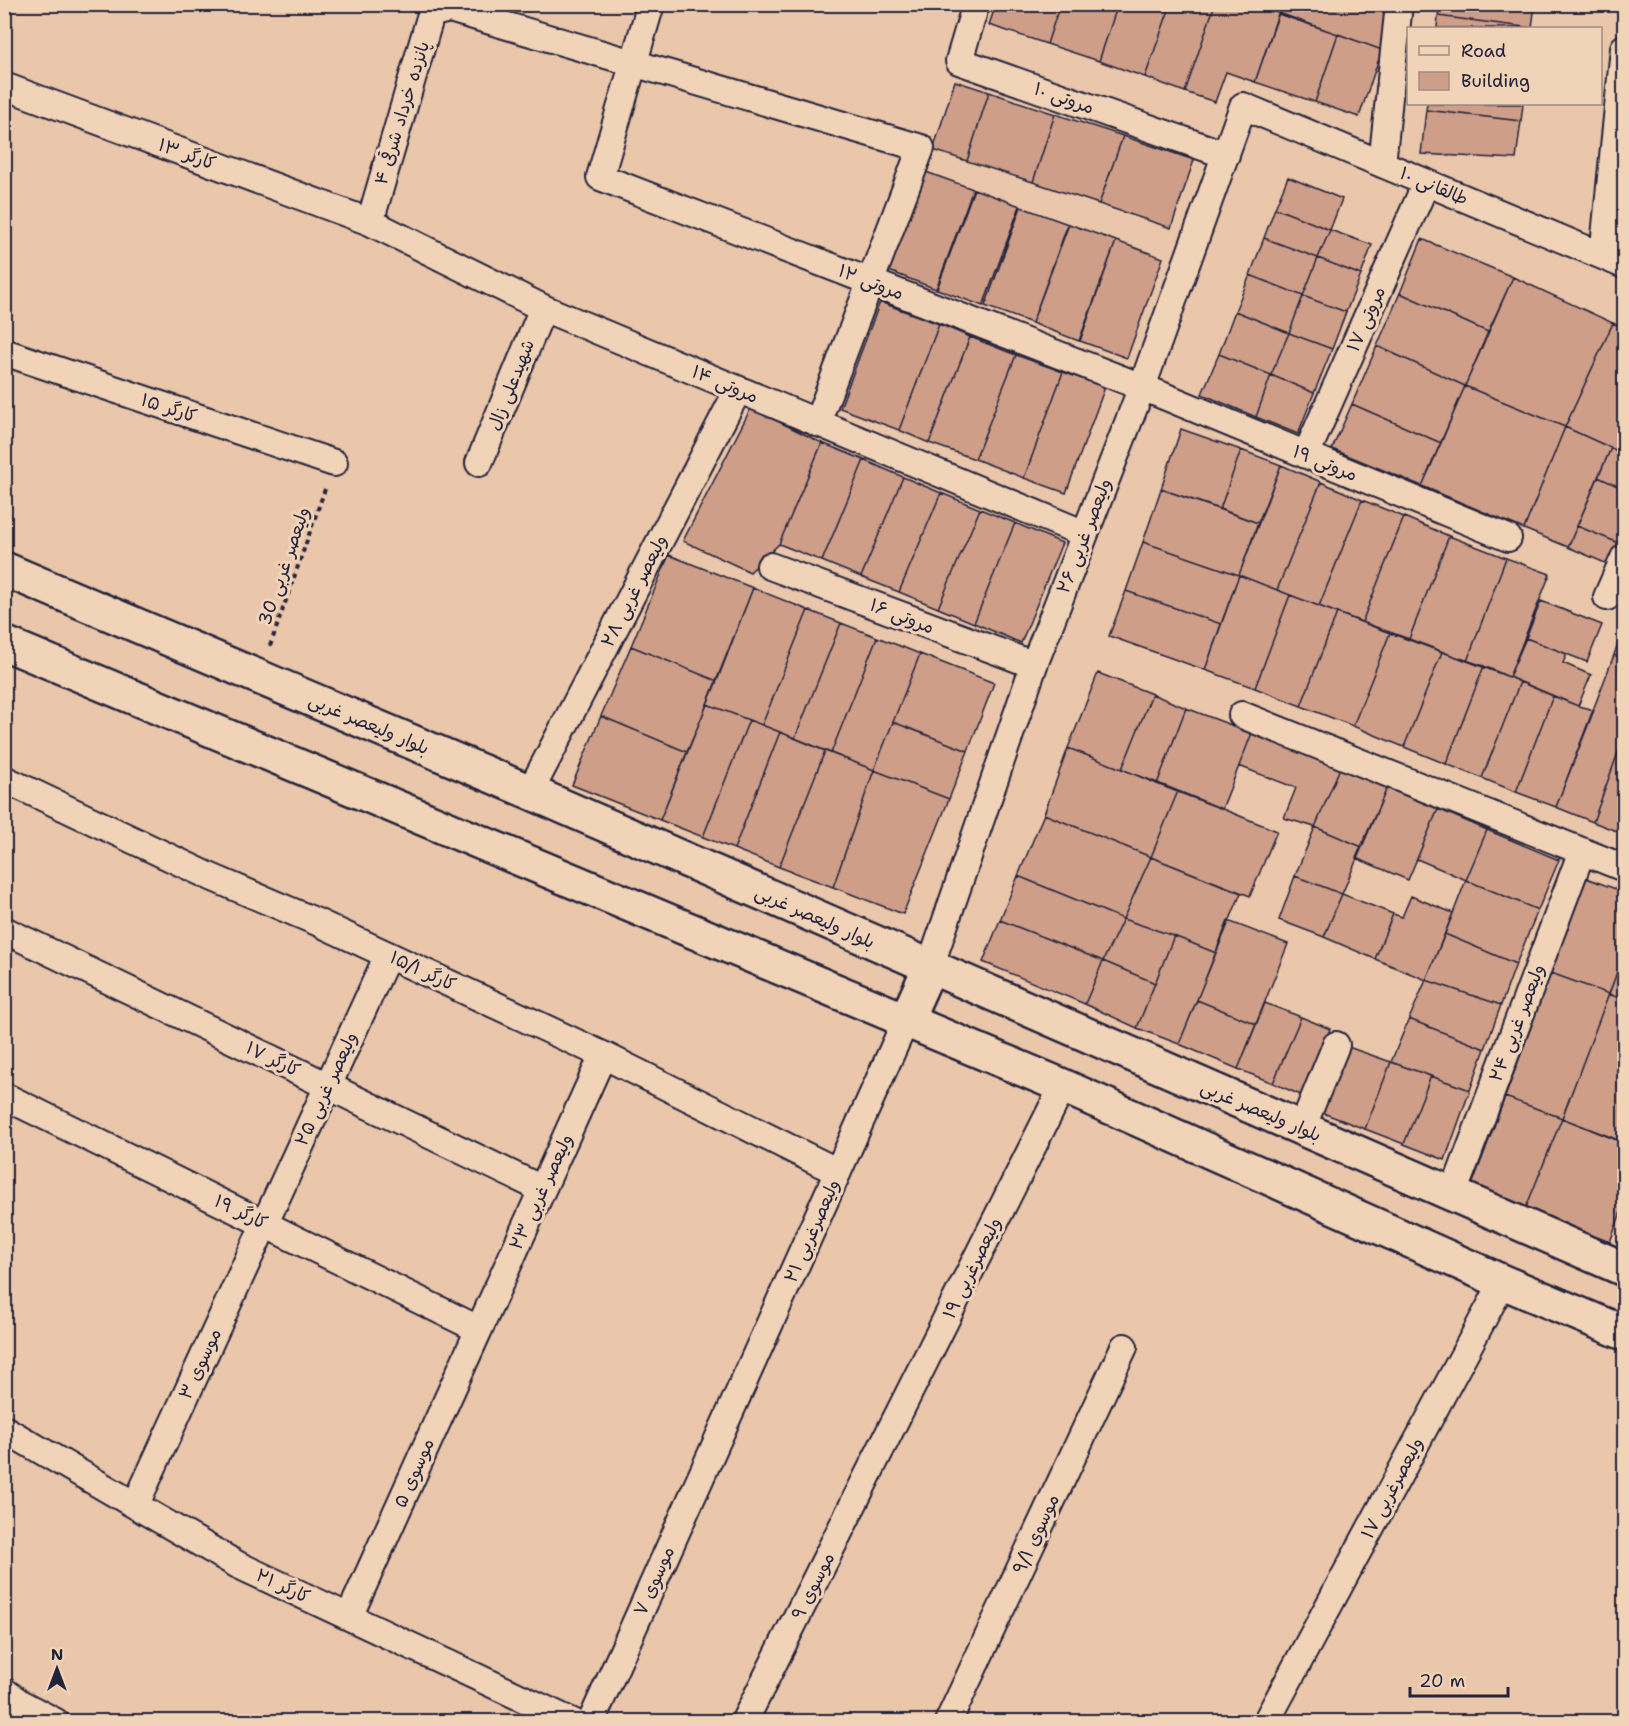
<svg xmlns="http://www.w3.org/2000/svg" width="1629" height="1726" viewBox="0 0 1629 1726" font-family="'Shantell Sans','Playpen Sans Arabic',sans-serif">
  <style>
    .building { fill: #ce9e89; stroke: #22223b; stroke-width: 1.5 }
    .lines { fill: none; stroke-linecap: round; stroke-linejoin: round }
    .street-casing { stroke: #22223b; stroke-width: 30 }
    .secondary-casing { stroke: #22223b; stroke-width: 38 }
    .path { stroke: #22223b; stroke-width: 4; stroke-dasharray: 4.5 4.5; stroke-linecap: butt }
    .street { stroke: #f1d3b8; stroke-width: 26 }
    .secondary { stroke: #f1d3b8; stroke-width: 33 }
    .labels { text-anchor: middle; stroke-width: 6; stroke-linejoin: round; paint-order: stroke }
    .street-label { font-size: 18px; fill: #22223b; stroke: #f1d3b8 }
  </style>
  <rect width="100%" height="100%" fill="#eac6ab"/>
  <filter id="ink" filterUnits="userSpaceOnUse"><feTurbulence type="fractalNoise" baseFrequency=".0167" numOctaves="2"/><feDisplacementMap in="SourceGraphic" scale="12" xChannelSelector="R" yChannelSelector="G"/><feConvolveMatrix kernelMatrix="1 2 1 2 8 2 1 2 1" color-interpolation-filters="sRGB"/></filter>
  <g filter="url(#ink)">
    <!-- building -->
    <path class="building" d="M996,4H1060L1047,44L989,25Z
      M1060,4H1118L1099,61L1047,44Z
      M1118,4H1171L1145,77L1099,61Z
      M1171,4H1215L1185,92L1145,77Z
      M1215,4H1250L1279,13L1255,82L1226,72L1215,102L1185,92Z
      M1250,4H1282L1278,14L1279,13Z
      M1282,4H1385L1382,50L1279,13Z
      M1440,4H1535L1532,28L1438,16Z
      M1278,14L1338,34L1315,102L1255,82Z
      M1438,16L1532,28H1437Z
      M1338,34L1382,50L1359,117L1315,102Z
      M955,81L989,92L967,161L933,150Z
      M989,92L1055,114L1033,182L967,161Z
      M1427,104H1523L1521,121L1426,110Z
      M1426,110L1521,121L1516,159L1421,154Z
      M1055,114L1123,136L1099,204L1033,182Z
      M1123,136L1194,160L1171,228L1099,204Z
      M926,172L973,189L936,289L889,271Z
      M1288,177L1342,199L1330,230L1275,208Z
      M974,189L1020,206L983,306L937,289Z
      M1021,207L1068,224L1032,323L985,306Z
      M1275,208L1330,230L1318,258L1264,238Z
      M1069,224L1116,241L1079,341L1032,323Z
      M1330,230L1372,245L1361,275L1318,258Z
      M1264,238L1318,258L1303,296L1250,275Z
      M1422,239L1513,277L1488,332L1400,293Z
      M1116,241L1163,258L1127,358L1080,341Z
      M1318,258L1361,275L1346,312L1303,296Z
      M1250,275L1303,296L1289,333L1235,311Z
      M1513,277L1613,323L1565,427L1465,386Z
      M1400,293L1488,332L1465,386L1377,346Z
      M1303,296L1346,312L1332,349L1289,333Z
      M880,302L939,324L899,430L840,408Z
      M1235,311L1289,333L1271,375L1219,354Z
      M1613,323L1624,329V454L1565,427Z
      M939,324L970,337L929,443L899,430Z
      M1289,333L1332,349L1314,393L1271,375Z
      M970,337L1016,355L975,459L929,443Z
      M1377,346L1465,386L1441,443L1352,404Z
      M1219,354L1271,375L1256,417L1202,394Z
      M1016,355L1063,372L1024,478L975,459Z
      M1063,372L1105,387L1066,493L1024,478Z
      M1271,375L1314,393L1298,434L1256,417Z
      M1465,386L1565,427L1524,529L1422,486Z
      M1352,404L1441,443L1422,486L1332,449Z
      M751,408L822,443L779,544L750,572L683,541Z
      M1565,427L1611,448L1568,547L1524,529Z
      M1181,429L1241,450L1220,509L1161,489Z
      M822,443L864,460L822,561L779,544Z
      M1611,448L1624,454V489L1598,477Z
      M1241,450L1281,465L1258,523L1220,509Z
      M864,460L903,477L861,577L822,561Z
      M1281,465L1321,482L1277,590L1239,575Z
      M903,477L941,493L899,592L861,577Z
      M1598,477L1624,489V536L1621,544L1577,526Z
      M1321,482L1362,500L1319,606L1277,590Z
      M1161,489L1258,523L1239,575L1143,542Z
      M941,493L980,509L938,608L899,592Z
      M1362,500L1404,517L1362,622L1319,606Z
      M980,509L1015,523L974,623L938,608Z
      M1404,517L1449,536L1409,639L1362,622Z
      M1015,523L1062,543L1021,643L974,623Z
      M1577,526L1621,544L1612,566L1568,547Z
      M1449,536L1506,558L1467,661L1409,639Z
      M1143,542L1239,575L1221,624L1126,591Z
      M669,555L753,588L717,681L631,646Z
      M1506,558L1550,574L1509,677L1467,661Z
      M1239,575L1290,595L1255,688L1205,670Z
      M753,588L808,610L762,725L707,704Z
      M1126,591L1221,624L1205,670L1109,636Z
      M1290,595L1337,613L1301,706L1255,688Z
      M1541,601L1602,625L1587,662L1526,638Z
      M808,610L841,623L795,738L762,725Z
      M1337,613L1390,633L1353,726L1301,706Z
      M841,623L877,637L831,753L795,738Z
      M1624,625V659L1614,655Z
      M1390,633L1442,652L1404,747L1353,726Z
      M877,637L920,654L874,770L831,753Z
      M1526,638L1567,654L1563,663L1591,675L1578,706L1509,677Z
      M631,646L717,681L687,752L601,716Z
      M1442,652L1484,666L1446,764L1404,747Z
      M920,654L994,683L968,751L893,722Z
      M1614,655L1624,659V736L1593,822L1556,807Z
      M1484,666L1520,682L1482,778L1446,764Z
      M1098,673L1152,694L1122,769L1068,748Z
      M1520,682L1553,696L1516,792L1482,778Z
      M1152,694L1186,708L1157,784L1122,769Z
      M1553,696L1578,706L1594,710L1556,807L1516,792Z
      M707,704L749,720L703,837L660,820Z
      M1186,708L1252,733L1222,809L1157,784Z
      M601,716L687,752L660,820L572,785Z
      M749,720L780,732L734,849L703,837Z
      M893,722L968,751L949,799L874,770Z
      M780,732L825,751L779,867L734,849Z
      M1252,733L1340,768L1315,827L1284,818L1296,788L1239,766Z
      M1624,736V834L1593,822Z
      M1068,748L1178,791L1151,857L1044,814Z
      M825,751L874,770L833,887L779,867Z
      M1340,768L1387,788L1362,847L1315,827Z
      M874,770L949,799L903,914L833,887Z
      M1387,788L1438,809L1408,880L1356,858Z
      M1178,791L1277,831L1250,896L1151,857Z
      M1438,809L1487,830L1466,880L1417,859Z
      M1044,814L1151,857L1123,919L1018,876Z
      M1315,827L1362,847L1342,894L1295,876Z
      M1487,830L1559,860L1538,910L1466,880Z
      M1151,857L1241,893L1216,953L1174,936L1123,919Z
      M1018,876L1123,919L1103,961L1000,920Z
      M1295,876L1342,894L1324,937L1279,920Z
      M1586,878L1624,892V953L1609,994L1551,973Z
      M1466,880L1538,910L1516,964L1445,934Z
      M1342,894L1393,914L1375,959L1324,937Z
      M1411,896L1453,913L1426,980L1375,959L1393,914L1402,917Z
      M1123,919L1174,936L1155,983L1103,961Z
      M1000,920L1103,961L1085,1004L983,962Z
      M1228,921L1288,944L1256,1024L1197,1000Z
      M1445,934L1516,964L1501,1005L1426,980Z
      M1174,936L1216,953L1179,1044L1137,1028Z
      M1624,953V1000L1609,994Z
      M1103,961L1155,983L1137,1028L1085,1004Z
      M1551,973L1609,994L1562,1118L1505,1097Z
      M1426,980L1501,1005L1485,1049L1409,1019Z
      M1609,994L1624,1000V1134L1621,1141L1562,1118Z
      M1197,1000L1256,1024L1238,1069L1179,1044Z
      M1265,1003L1301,1017L1273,1083L1238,1069Z
      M1301,1017L1330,1029L1303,1096L1273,1083Z
      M1409,1019L1485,1049L1470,1090L1391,1062Z
      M1348,1047L1391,1062L1365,1129L1323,1113Z
      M1391,1062L1431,1076L1404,1144L1365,1129Z
      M1431,1076L1470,1090L1445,1160L1404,1144Z
      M1505,1097L1562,1118L1525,1210L1471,1188Z
      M1562,1118L1624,1143V1204L1610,1242L1525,1210Z"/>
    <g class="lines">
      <defs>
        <path id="street" d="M651,4L600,177L1142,387L1508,538
          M976,4L959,61L1226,155
          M432,13L450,9L921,148L817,423
          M4,86L370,222L543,308L1085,534
          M1382,164L1399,4
          M370,222L434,4
          M1603,256L1624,48
          M4,352L334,463
          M1306,455L1426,183
          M479,463L543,308
          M770,566L1034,665
          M1607,597L1624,558
          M1242,715L1624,868
          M4,779L211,877L317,922L603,1055L838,1172
          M530,792L738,390
          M4,930L542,1189
          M930,967L1034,665L1142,387L1243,106L1624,265
          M4,1096L478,1329
          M1302,1128L1336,1045
          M1453,1194L1582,851
          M4,1429L238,1565L573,1722
          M136,1504L388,955
          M349,1617L603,1055
          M4,1691L20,1703L56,1722
          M10,1722L20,1703
          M591,1722L906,1020
          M744,1722L1063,1086
          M948,1722L1124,1347
          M1266,1722L1503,1282"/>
        <path id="secondary" d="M4,569L530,792L1624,1269
          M4,643L1063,1086L1503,1282L1624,1333
          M906,1020L930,967"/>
      </defs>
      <!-- street casing -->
      <use href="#street" class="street-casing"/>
      <!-- secondary casing -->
      <use href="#secondary" class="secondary-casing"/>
      <!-- path -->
      <path class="path" d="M270,646L325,489"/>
      <!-- street -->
      <use href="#street" class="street"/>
      <!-- secondary -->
      <use href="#secondary" class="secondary"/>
    </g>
  </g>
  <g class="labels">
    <!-- street labels -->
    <g class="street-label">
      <text transform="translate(1064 98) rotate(19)" y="6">مروتی ۱۰</text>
      <text transform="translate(402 113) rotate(-73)" y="6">پانزده خرداد شرقی ۴</text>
      <text transform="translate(187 154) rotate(20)" y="6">کارگر ۱۳</text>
      <text transform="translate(1434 186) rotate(23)" y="6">طالقانی ۱۰</text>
      <text transform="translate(871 282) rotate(21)" y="6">مروتی ۱۲</text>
      <text transform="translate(1366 319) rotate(-66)" y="6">مروتی ۱۷</text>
      <text transform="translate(725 384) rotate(23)" y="6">مروتی ۱۴</text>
      <text transform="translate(511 385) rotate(-68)" y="6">شهیدعلی زال</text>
      <text transform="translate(169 408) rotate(18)" y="6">کارگر ۱۵</text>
      <text transform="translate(1325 463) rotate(22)" y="6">مروتی ۱۹</text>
      <text transform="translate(1084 536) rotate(-69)" y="6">ولیعصر غربی ۲۶</text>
      <text transform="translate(284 566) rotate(-71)" y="6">ولیعصر غربی 30</text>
      <text transform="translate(634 591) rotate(-63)" y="6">ولیعصر غربی ۲۸</text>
      <text transform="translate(902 616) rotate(21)" y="6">مروتی ۱۶</text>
      <text transform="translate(369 724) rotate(23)" y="6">بلوار ولیعصر غربی</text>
      <text transform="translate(815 917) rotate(24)" y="6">بلوار ولیعصر غربی</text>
      <text transform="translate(423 971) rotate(25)" y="6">کارگر ۱۵/۱</text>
      <text transform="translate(1517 1023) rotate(-69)" y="6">ولیعصر غربی ۲۴</text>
      <text transform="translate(273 1059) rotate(26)" y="6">کارگر ۱۷</text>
      <text transform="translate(326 1089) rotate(-65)" y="6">ولیعصر غربی ۲۵</text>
      <text transform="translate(1261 1111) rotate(23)" y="6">بلوار ولیعصر غربی</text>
      <text transform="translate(541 1192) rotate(-65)" y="6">ولیعصر غربی ۲۳</text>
      <text transform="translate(241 1212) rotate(26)" y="6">کارگر ۱۹</text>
      <text transform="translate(812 1231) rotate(-66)" y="6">ولیعصرغربی ۲۱</text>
      <text transform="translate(972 1268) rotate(-64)" y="6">ولیعصرغربی ۱۹</text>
      <text transform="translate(200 1364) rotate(-65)" y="6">موسوی ۳</text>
      <text transform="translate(414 1473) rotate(-66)" y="6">موسوی ۵</text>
      <text transform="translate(1392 1488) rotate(-62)" y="6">ولیعصرغربی ۱۷</text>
      <text transform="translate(1036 1534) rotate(-65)" y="6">موسوی ۹/۱</text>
      <text transform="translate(654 1581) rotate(-66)" y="6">موسوی ۷</text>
      <text transform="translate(283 1586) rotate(25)" y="6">کارگر ۲۱</text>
      <text transform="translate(813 1586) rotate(-63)" y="6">موسوی ۹</text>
    </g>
  </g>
  <!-- margin -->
  <rect width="1629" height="1726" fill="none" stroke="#f1d3b8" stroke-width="24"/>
  <rect x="12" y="12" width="1605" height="1702" fill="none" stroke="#22223b" stroke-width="2" filter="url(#ink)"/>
  <!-- legend -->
  <rect x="1407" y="27" width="195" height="78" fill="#f1d3b8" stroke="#9e8c86" stroke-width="1.5"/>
  <rect x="1419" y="46" width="30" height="9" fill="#f1d3b8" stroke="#9e8c86" stroke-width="1.5"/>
  <text x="1461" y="57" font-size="18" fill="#22223b">Road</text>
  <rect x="1419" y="72" width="30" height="18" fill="#ce9e89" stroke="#9e8c86" stroke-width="1.5"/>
  <text x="1461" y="87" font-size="18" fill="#22223b">Building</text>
  <!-- north arrow -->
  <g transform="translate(57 1669)" stroke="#f1d3b8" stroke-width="4.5" paint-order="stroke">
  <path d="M0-4.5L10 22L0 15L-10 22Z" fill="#22223b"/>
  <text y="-9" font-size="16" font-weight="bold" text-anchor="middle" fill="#22223b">N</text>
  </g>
  <!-- scale -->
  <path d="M1410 1687v9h98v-9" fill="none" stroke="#22223b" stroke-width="3"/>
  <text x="1419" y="1687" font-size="18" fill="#22223b" stroke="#f1d3b8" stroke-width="4.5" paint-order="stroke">20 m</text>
</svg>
